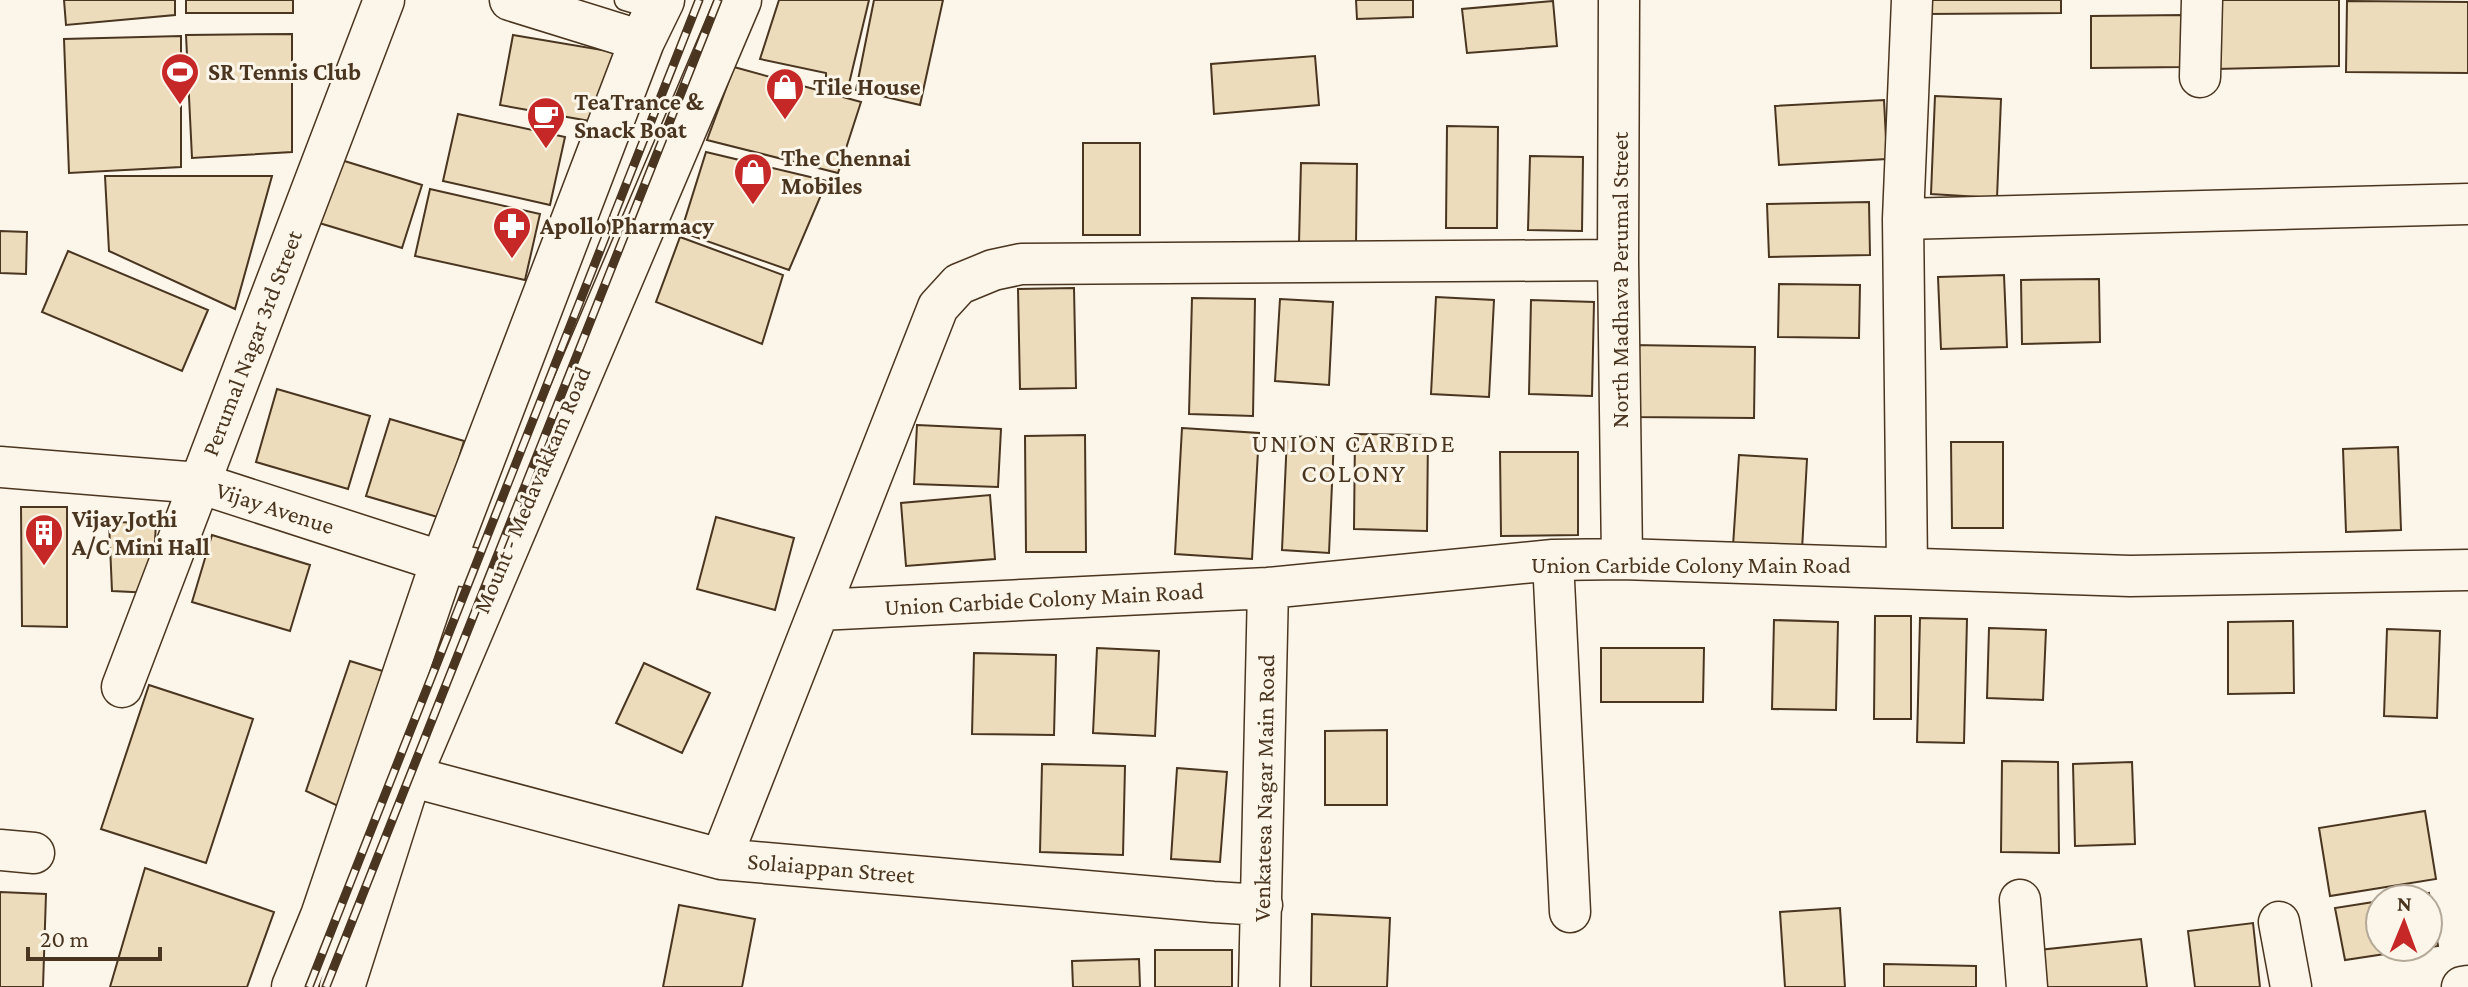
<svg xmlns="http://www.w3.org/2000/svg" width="2468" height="987" viewBox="0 0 2468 987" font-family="'Crimson Pro',serif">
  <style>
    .building { fill: #ecdcbc; stroke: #4a3520; stroke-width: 2 }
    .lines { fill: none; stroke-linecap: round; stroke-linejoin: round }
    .lane-casing { stroke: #4a3520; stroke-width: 23 }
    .street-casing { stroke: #4a3520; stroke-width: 43 }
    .primary-casing { stroke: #4a3520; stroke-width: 47 }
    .lane { stroke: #fbf6e9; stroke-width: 20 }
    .street { stroke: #fbf6e9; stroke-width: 40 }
    .primary { stroke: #fbf6e9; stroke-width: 44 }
    .rail-casing { stroke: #4a3520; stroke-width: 9 }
    .rail { stroke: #fbf6e9; stroke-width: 6; stroke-dasharray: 18; stroke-linecap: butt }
    .labels { text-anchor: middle; stroke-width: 6; stroke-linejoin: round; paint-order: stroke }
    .poi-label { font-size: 24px; font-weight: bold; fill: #4a3520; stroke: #fbf6e9; text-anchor: start }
    .street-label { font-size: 24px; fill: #4a3520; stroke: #fbf6e9 }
    .neighbourhood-label { font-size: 26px; letter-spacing: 2px; fill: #4a3520; stroke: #fbf6e9 }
  </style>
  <rect width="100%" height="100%" fill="#fbf6e9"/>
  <!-- building -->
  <path class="building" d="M64,0H175V15L66,25Z
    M186,0H293V13H186Z
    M779,0H869L848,88L826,83V73L760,59Z
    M874,0H943L920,105L856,90Z
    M1356,0H1413V17L1357,19Z
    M1926,0H2061V13L1926,14Z
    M2215,0H2339V66L2216,69Z
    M1553,1L1557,46L1467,53L1462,9Z
    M2347,1L2468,2V73L2346,72Z
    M2183,15V67L2091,68V16Z
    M292,34V152L192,158L186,35Z
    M513,35L614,52L601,123L500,105Z
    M181,36V167L69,173L64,39Z
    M1315,56L1319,105L1214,114L1211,64Z
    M734,67L861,102L838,173L707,140Z
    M1935,96L2001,99L1997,198L1931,194Z
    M1884,100L1887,159L1779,165L1775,106Z
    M458,114L565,137L550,205L443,181Z
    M1447,126L1498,127L1497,228H1446Z
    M1083,143H1140V235H1083Z
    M706,152L827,181L789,270L681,232Z
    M325,155L422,185L402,248L306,219Z
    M1530,156L1583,157L1582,231L1528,230Z
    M1301,163L1357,164L1356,244L1299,243Z
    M105,176H272L235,309L109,251Z
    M430,189L540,214L525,280L415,256Z
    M1869,202L1870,255L1769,257L1767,204Z
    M0,231L27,232L26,274L0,273Z
    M680,237L783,275L762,344L656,302Z
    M68,251L208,310L182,371L42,312Z
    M2004,275L2007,347L1941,349L1938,277Z
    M2099,279L2100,342L2022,344L2021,280Z
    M1779,284L1860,285L1859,338L1778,337Z
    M1074,288L1076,388L1020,389L1018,289Z
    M1436,297L1494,300L1489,397L1431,394Z
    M1192,298L1255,299L1253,416L1189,414Z
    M1280,299L1333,302L1329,385L1275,381Z
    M1531,300L1594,302L1592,396L1529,394Z
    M1632,345L1755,347L1754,418L1631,417Z
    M277,389L370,416L348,489L256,462Z
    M390,419L464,441L441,518L366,496Z
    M917,425L1001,429L998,487L914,484Z
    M1182,428L1259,433L1252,559L1175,554Z
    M1355,434L1428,435L1427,531L1354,529Z
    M1085,435L1086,552H1026L1025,436Z
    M1287,436L1334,438L1329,553L1282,550Z
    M1951,442H2003V528H1952Z
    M2398,447L2401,530L2346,532L2343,449Z
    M1500,452H1578V535L1501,536Z
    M1739,455L1807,459L1802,550L1733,546Z
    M990,495L995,559L906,566L901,503Z
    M21,507H67V627L22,626Z
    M716,517L794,538L775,610L697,589Z
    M109,522L156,523L152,593L112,591Z
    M212,535L310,565L290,631L192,602Z
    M1875,616H1911V719H1874Z
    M1920,618L1967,619L1964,743L1917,742Z
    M1774,620L1838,622L1836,710L1772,709Z
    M2293,621L2294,693L2228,694V622Z
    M1989,628L2046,630L2043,700L1987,698Z
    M2387,629L2440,631L2437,718L2384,716Z
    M1097,648L1159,651L1155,736L1093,733Z
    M1601,648H1704L1703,702H1601Z
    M974,653L1056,655L1054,735L972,734Z
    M350,661L389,673L338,806L306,791Z
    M644,663L710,693L682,753L616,723Z
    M149,685L253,719L206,863L101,829Z
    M1387,730V805H1325V731Z
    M2002,761L2058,762L2059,853L2001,852Z
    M2132,762L2135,844L2075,846L2073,764Z
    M1042,764L1125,766L1123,855L1040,852Z
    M1177,768L1227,772L1220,862L1171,859Z
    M2425,811L2436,879L2330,896L2319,828Z
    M145,868L274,912L247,987H110Z
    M0,892L46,894L43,987H0Z
    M2429,893L2438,946L2345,960L2335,908L2380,901V947H2428V899H2391Z
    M679,905L755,919L742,987H663Z
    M1840,908L1845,987H1785L1780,912Z
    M1312,914L1390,918L1387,987H1311Z
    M2253,923L2260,987H2195L2188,931Z
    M2141,939L2147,987H2043L2039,950Z
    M1155,950H1232V987H1155Z
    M1139,959L1140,987H1073L1072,961Z
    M1884,964L1976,966V987H1884Z"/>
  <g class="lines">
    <defs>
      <path id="lane" d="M625,0L659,10"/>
      <path id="street" d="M510,0L642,41
        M1619,0L1618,260L1622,559
        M2200,77L2202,0
        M1903,219L2468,204
        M0,467L199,483L443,562L497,573
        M1553,560L1570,912
        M1907,567L1903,219L1912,0
        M819,610L1268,588L1553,560L1622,559L2130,576L2468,570
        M122,687L384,0
        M409,776L721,859L1213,902L1262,905
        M0,850L34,853
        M721,859L938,307L959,284L993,270L1021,264L1618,260
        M2020,900L2027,987
        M2279,922L2291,987
        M1259,987L1268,588
        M2462,987L2468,986"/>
      <path id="primary" d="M294,987L323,916L443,562L642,41L662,0
        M342,987L409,776L739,0"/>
    </defs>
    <!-- lane casing -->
    <use href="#lane" class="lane-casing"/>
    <!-- street casing -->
    <use href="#street" class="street-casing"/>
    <!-- primary casing -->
    <use href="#primary" class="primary-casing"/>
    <!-- lane -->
    <use href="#lane" class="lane"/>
    <!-- street -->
    <use href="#street" class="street"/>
    <!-- primary -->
    <use href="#primary" class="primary"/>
    <defs>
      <path id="rail" d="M309,987L699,0
        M326,987L718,0"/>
    </defs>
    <!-- rail casing -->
    <use href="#rail" class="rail-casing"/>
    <!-- rail -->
    <use href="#rail" class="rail"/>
  </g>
  <!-- icons -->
  <defs>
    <symbol id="stadium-pin" viewBox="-11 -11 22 30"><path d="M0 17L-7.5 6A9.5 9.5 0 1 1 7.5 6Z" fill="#c62828" stroke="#fbf6e9"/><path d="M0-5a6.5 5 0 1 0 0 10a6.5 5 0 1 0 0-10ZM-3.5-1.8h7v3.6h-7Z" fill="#fff"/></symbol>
    <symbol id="shop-pin" viewBox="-11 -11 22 30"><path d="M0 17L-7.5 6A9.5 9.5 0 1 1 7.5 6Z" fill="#c62828" stroke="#fbf6e9"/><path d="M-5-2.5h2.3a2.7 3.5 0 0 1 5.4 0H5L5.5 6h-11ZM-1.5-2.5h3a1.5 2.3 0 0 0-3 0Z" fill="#fff"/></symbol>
    <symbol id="cafe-pin" viewBox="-11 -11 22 30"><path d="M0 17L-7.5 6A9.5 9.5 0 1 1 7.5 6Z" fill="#c62828" stroke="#fbf6e9"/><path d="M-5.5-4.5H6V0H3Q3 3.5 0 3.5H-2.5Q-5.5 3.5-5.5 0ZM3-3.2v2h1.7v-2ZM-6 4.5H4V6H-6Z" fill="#fff"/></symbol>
    <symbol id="pharmacy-pin" viewBox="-11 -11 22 30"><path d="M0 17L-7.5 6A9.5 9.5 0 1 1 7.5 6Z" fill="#c62828" stroke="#fbf6e9"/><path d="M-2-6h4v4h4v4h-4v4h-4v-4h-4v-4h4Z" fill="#fff"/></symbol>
    <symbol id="building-pin" viewBox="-11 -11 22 30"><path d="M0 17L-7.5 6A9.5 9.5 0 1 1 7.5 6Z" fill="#c62828" stroke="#fbf6e9"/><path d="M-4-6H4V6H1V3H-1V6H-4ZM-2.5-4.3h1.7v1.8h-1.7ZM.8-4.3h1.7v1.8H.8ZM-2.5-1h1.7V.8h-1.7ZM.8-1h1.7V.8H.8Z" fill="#fff"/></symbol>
  </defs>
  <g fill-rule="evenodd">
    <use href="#stadium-pin" x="158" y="50" width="44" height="60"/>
    <use href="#shop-pin" x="763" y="65" width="44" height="60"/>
    <use href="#cafe-pin" x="524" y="94" width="44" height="60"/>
    <use href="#shop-pin" x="731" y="150" width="44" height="60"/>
    <use href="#pharmacy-pin" x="490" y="204" width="44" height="60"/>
    <use href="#building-pin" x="22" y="511" width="44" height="60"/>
  </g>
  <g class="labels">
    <!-- poi labels -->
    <g class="poi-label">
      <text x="208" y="80">SR Tennis Club</text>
      <text x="813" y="95">Tile House</text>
      <text x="574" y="110">TeaTrance &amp;<tspan x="574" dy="28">Snack Boat</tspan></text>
      <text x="781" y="166">The Chennai<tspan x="781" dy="28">Mobiles</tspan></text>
      <text x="540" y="234">Apollo Pharmacy</text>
      <text x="72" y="527">Vijay Jothi<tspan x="72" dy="28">A/C Mini Hall</tspan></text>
    </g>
    <!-- street labels -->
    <g class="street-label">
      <text transform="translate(1620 280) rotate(-90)" y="8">North Madhava Perumal Street</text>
      <text transform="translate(252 343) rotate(-69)" y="8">Perumal Nagar 3rd Street</text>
      <text transform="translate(532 490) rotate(-67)" y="8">Mount - Medavakkam Road</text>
      <text transform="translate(275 508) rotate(18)" y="8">Vijay Avenue</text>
      <text x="1691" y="573">Union Carbide Colony Main Road</text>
      <text transform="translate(1044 599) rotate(-3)" y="8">Union Carbide Colony Main Road</text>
      <text transform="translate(1264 788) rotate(-89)" y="8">Venkatesa Nagar Main Road</text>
      <text transform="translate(831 868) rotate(5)" y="8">Solaiappan Street</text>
    </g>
    <!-- neighbourhood labels -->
    <g class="neighbourhood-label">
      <text x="1354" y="452">UNION CARBIDE<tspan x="1354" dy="30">COLONY</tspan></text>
    </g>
  </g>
  <!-- north arrow -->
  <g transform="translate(2404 923) rotate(1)"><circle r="38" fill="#fbf6e9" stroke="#b4a999" stroke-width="2"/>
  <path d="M0-6L14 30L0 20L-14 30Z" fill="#c62828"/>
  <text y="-12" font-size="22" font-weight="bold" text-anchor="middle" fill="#4a3520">N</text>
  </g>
  <!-- scale -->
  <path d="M28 947v12h132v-12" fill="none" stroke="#4a3520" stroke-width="4"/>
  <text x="40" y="947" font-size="24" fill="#4a3520" stroke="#fbf6e9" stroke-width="6" paint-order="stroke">20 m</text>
</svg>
